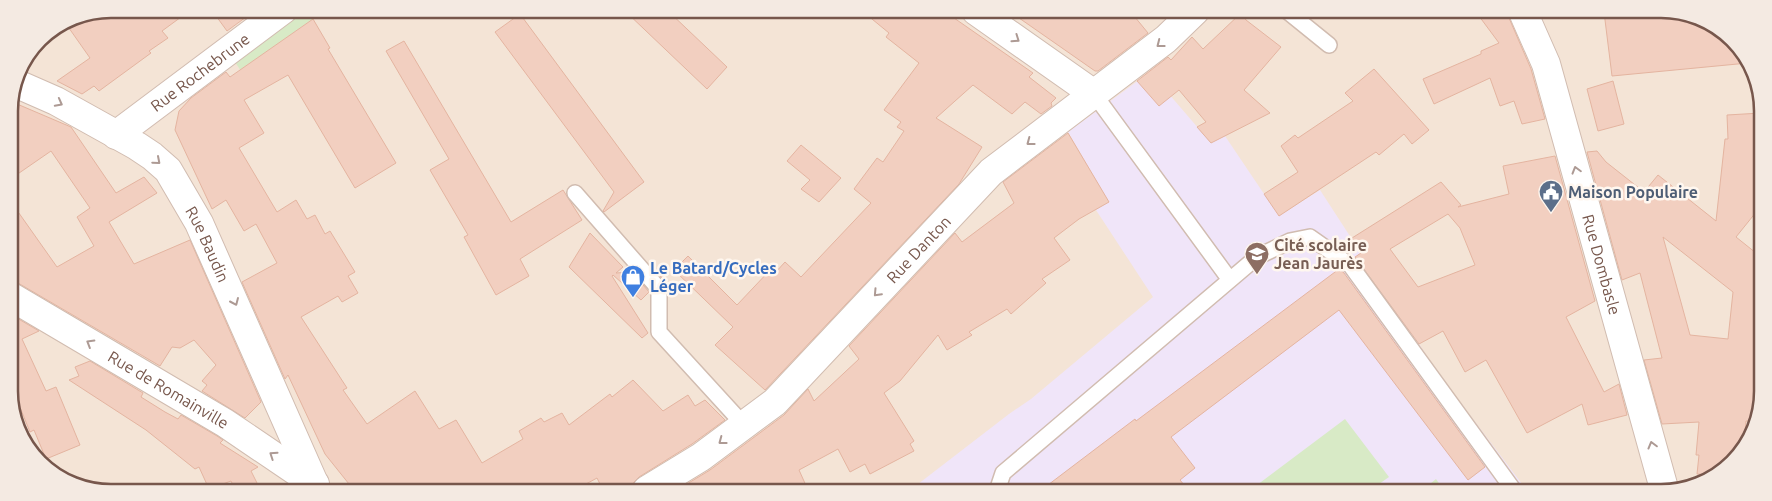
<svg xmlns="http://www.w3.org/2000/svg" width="1772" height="501" viewBox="0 0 1772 501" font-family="Ubuntu,sans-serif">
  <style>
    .residential { fill: #f4e4d6 }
    .education { fill: #f0e5f9 }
    .grass { fill: #d8eac6 }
    .building { fill: #f2cfc0; stroke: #e4b4a0; fill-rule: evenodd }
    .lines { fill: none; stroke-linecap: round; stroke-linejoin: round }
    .service-casing { stroke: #d1bcb0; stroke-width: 18 }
    .minor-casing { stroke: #d1bcb0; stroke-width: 30 }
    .service { stroke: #fff; stroke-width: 15 }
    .minor { stroke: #fff; stroke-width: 28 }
    .oneway { stroke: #ad9a94 }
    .labels { text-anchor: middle; stroke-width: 5; stroke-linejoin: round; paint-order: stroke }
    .street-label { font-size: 16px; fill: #77574c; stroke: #fff7ef }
    .service-label { font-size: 16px; font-weight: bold; fill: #4e5e75; stroke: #fff7ef; text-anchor: start }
    .education-label { font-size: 16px; font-weight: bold; fill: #785e54; stroke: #fff7ef; text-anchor: start }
    .shop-label { font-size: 16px; font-weight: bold; fill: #366cbe; stroke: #fff7ef; text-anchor: start }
    .rim { fill: none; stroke: #77574c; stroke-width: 2.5 }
  </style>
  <rect width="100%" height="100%" fill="#fcf3e8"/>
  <!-- residential -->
  <path class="residential" d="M111,9L1687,12L1738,43L1761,91L1760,416L1728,467L1668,492L85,489L34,458L11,410L9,104L19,66L39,38L72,16Z"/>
  <!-- education -->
  <path class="education" d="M1150,72L1211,143L1225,136L1279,216L1320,190L1407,324L1432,365L1528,492L909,491L1009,414L1031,399L1153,297L1096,210L1109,202L1068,132Z"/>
  <!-- grass -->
  <path class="grass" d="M307,9L313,19L241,71L233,59Z
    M1345,419L1389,477L1369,491H1249Z
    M1436,479L1445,492H1420Z"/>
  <!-- building -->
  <path class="building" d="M111,9H192L162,31L168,38L149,51L151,53L99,91L94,86L82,94L57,81L90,58L64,21L72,16Z
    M211,9H257L227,31Z
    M624,10H667L727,67L707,89Z
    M861,10L944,11L1033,73L1029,77L1056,98L1051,103L1052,106L1041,114L1025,102L1012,114L973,85L936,118L982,147L959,184L765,390L715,345L733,327L674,270L688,256L737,305L771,269L775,273L785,262L801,277L871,203L854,189L877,158L883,162L904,131L897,127L901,122L884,110L919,63L886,37L889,33Z
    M1009,11H1130L1148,33L1098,71H1095Z
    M1476,12H1508L1509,18L1531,69L1545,119L1522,124L1514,101L1500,106L1490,78L1434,104L1423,79L1481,54V51L1499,43Z
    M1604,12H1687L1738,43L1748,63L1612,76Z
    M1241,13L1246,20L1281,47L1244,90L1270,113L1211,143L1197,127L1206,122L1179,90L1159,106L1137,81L1168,57L1171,60L1192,37L1203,49Z
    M520,14L644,182L604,212L603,211L614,192L495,32Z
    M313,19L330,48L328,49L396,163L355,188L288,75L244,100L264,133L239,148L277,212L296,200L307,219L315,215L325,234L330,231L355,272L348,276L358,293L342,302L338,296L301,317L347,388L343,390L367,424L415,391L439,429L456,420L482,463L523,439L519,431L541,418L544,422L562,413L569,425L610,394L612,397L633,380L663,411L688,395L695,406L705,400L725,420L692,444L639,477L634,482L631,490H603L597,478L575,490L353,489L325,454L288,375L285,379L242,282L277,263L256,224L244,231L226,200L212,209L175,130L179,111L191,98L226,72L230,77Z
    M404,41L511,222L563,190L582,220L520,259L529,276L496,295L464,237L468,235L430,170L449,159L386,51Z
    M1374,69L1429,130L1412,144L1404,134L1379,155L1376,152L1279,216L1264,194L1298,172L1281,146L1295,135L1298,138L1353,101L1345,93Z
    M1613,81L1624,124L1598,131L1587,89Z
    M10,101L71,127L116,193L144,177L157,193L109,222L134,264L190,240L261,402L245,418L202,391L207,385L202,381L216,365L194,340L180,348L172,347L160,366L18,283L10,280L9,199L57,267L94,246L77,217L90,208L51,151L9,180Z
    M1761,113V206L1736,237L1761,257L1760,416L1757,421H1746L1744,443L1728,467L1709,475L1697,474L1699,455H1696L1699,422L1662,424L1644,360L1662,358L1640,273L1622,280L1587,152L1597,151L1606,162L1644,192L1658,175L1716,221L1725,139H1728L1727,115ZM1663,237L1733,292L1728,339L1690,335Z
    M1068,133L1109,202L1079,219L1054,238L1070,260L1042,279L1046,283L1011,314L1007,309L969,332L972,335L947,350L938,335L900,381L884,393L914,441L910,444L914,451L870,474L865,464L850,472L838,449L799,470L808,490H677L710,470L784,415L808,389L814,401L859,359L849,346L955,233L962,242L1014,203L1003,182Z
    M801,145L841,178L819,202L801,189L810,180L787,161Z
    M1555,156L1595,301L1566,317L1604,392L1619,384L1627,415L1588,425L1582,404L1527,433L1486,360L1465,372L1443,331L1419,344L1355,257L1361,253L1352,238L1441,182L1461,205L1458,207L1509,194L1503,166ZM1448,214L1460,228L1475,265L1418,287L1390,249Z
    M590,233L623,267L616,273L632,272L649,292L641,300L613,275L612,276L648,333L642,338L569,267Z
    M1339,269L1344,273L1485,467L1468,480L1339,310L1171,437L1195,468L1180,480L1189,491H1040L1135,419L1136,421Z
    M656,271H669L662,278Z
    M10,314L39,331L22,339L46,391L56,387L80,445L46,459L34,430L30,432L11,385Z
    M90,361L143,393L141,397L165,412L178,419L181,415L217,436L223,440L220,443L258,467L251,471L260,489H235L231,481L209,489L199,467L195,469L146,430L69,380L79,376L75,367Z"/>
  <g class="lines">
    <defs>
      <path id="service" d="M1287,11L1329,45
        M1094,94L1230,280
        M575,193L659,289V332L744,425
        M997,491L1003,473L1257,257L1290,241L1310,237L1351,266L1515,492"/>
      <g id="minor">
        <path d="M976,11L1094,94"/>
        <path id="s1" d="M1523,12L1546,64L1665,492"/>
        <path id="s2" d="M15,83L56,101L137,146L152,156L168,170L199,223L314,483"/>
        <path id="s3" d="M116,135L284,9"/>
        <path id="s4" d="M10,296L225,423L315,484"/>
        <path id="s5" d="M647,490L701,457L775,402L991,172L1166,39L1195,11"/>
      </g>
    </defs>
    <!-- service casing -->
    <use href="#service" class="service-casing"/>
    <!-- minor casing -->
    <use href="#minor" class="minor-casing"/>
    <!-- service -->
    <use href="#service" class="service"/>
    <!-- minor -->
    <use href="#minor" class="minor"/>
  </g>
  <!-- one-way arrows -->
  <defs><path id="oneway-chevron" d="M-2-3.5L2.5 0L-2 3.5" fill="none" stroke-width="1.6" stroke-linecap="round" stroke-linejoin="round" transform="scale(1.25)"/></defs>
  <g class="oneway">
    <use href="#oneway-chevron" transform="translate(1016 39) rotate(35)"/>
    <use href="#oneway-chevron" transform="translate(1160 44) rotate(142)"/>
    <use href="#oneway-chevron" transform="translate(59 103) rotate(28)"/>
    <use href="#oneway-chevron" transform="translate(1030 142) rotate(143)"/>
    <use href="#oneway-chevron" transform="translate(157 161) rotate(41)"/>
    <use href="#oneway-chevron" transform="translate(1576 170) rotate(-106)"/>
    <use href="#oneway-chevron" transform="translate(877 293) rotate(133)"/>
    <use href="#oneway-chevron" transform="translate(235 302) rotate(66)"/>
    <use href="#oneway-chevron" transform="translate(90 343) rotate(-149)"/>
    <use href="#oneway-chevron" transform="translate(722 441) rotate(143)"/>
    <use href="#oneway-chevron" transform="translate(1652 445) rotate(-105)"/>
    <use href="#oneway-chevron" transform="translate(273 455) rotate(-146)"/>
  </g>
  <!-- icons -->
  <defs>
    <symbol id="civic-pin" viewBox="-11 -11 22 30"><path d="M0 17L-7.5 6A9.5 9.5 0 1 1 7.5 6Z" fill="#5c6f8a" stroke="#fff7ef"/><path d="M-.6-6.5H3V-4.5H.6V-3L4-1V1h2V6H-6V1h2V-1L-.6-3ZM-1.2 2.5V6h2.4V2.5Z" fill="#fff"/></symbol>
    <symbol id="school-pin" viewBox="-11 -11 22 30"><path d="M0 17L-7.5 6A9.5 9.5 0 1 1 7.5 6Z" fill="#8d6e63" stroke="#fff7ef"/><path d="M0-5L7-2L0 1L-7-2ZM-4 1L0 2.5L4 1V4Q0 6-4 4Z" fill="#fff"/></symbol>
    <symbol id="shop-pin" viewBox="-11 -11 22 30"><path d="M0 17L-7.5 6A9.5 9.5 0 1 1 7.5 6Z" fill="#3f7fe0" stroke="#fff7ef"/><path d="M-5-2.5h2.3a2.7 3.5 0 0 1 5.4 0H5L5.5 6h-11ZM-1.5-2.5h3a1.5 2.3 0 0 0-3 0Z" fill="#fff"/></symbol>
  </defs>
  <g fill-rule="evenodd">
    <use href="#civic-pin" x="1537" y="178" width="28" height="38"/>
    <use href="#school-pin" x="1243" y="240" width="28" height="38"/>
    <use href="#shop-pin" x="619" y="263" width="28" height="38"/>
  </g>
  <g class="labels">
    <!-- street labels -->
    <g class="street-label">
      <text dy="6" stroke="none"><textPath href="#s3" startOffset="105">Rue Rochebrune</textPath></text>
      <text dy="6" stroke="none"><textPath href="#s2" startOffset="261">Rue Baudin</textPath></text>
      <text dy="6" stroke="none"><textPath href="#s5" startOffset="365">Rue Danton</textPath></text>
      <text dy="6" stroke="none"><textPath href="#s1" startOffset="265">Rue Dombasle</textPath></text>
      <text dy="6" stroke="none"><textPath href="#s4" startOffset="184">Rue de Romainville</textPath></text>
    </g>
    <!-- service labels -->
    <g class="service-label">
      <text x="1568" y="198">Maison Populaire</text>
    </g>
    <!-- education labels -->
    <g class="education-label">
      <text x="1274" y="251">Cité scolaire<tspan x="1274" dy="18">Jean Jaurès</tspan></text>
    </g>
    <!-- shop labels -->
    <g class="shop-label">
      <text x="650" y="274">Le Batard/Cycles<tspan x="650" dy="18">Léger</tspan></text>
    </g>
  </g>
  <!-- crop -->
  <path d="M0 0H1772V501H0ZM111 18H1661A93 93 0 0 1 1754 111V391A93 93 0 0 1 1661 484H111A93 93 0 0 1 18 391V111A93 93 0 0 1 111 18Z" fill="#f4eae2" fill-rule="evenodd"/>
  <path class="rim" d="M111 18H1661A93 93 0 0 1 1754 111V391A93 93 0 0 1 1661 484H111A93 93 0 0 1 18 391V111A93 93 0 0 1 111 18Z"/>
</svg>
